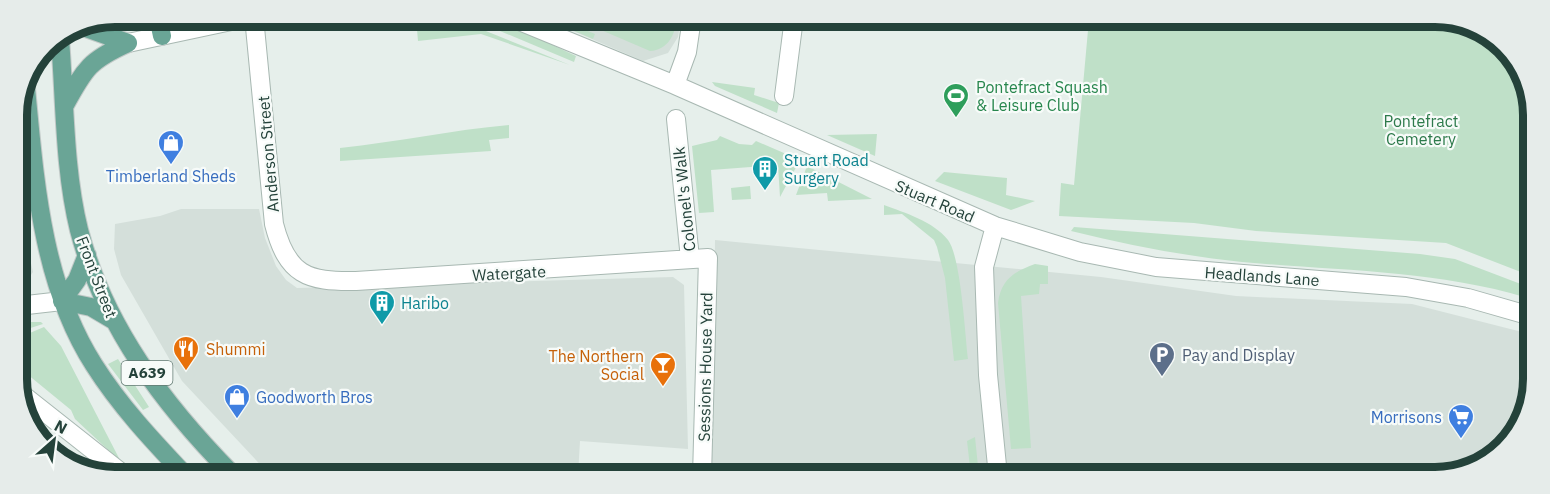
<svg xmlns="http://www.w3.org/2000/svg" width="1550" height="494" viewBox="0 0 1550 494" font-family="'IBM Plex Sans',sans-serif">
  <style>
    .built { fill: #d4dfda }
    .green { fill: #bfe0c8 }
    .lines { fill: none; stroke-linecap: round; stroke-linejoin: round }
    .minor-casing { stroke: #a8b8b2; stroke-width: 20 }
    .major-casing { stroke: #c2cac8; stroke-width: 20 }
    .minor { stroke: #fff; stroke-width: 18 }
    .major { stroke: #6aa596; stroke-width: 18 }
    .labels { text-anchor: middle; stroke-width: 4.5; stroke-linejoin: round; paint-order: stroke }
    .shield { fill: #f7fbf9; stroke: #637a73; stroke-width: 1.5 }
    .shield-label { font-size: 15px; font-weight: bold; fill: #24423a }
    .leisure-label { font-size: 16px; fill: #27864d; stroke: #f7fbf9; text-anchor: start }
    .park-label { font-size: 16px; fill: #2d7a4b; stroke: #f7fbf9 }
    .street-label { font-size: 16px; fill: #24423a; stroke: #f7fbf9 }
    .culture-label { font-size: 16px; fill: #0d838f; stroke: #f7fbf9; text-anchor: start }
    .shop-label { font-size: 16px; fill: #366cbe; stroke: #f7fbf9 }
    .food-label { font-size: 16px; fill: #c56008; stroke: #f7fbf9; text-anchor: start }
    .service-label { font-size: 16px; fill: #4e5e75; stroke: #f7fbf9; text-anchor: start }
    .rim { fill: none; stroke: #24423a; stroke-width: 8 }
  </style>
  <rect width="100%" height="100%" fill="#e6efeb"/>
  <!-- built -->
  <path class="built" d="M543,18H681L678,37L668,53L643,61Z
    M17,202L33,272L23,287L18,288Z
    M181,209H259L265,238L276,266L286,280L297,288L673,277L684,285L688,449L580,441L578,475L269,474L182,381L121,275L114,249L115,224L160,216Z
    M715,240L1101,277L1236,296L1412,304L1530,334V405L1495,457L1441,477L709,476L714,364Z
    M28,418L83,462L87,472L41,444Z"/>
  <!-- green -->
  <path class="green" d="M467,17C505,17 542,41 576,56L574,62L488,26L467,20Z
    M416,18L476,27L570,65L481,34L418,41Z
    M544,18H557L595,34L593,39Z
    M573,18H610L640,26H654L658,18H677C675,35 668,50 650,51Z
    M1089,19L1461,20L1509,50L1532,96L1531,276L1446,243L1256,231L1194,223L1059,216L1061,183L1074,185Z
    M712,82L755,88L754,95L779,103L777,113L715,86Z
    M509,125V138L489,140L491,151L340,161V148C397,142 452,130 509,125Z
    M877,134L875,156L827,135Z
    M720,136L739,144L752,145L756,141L800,160L780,197L778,165L711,170L714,212L699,213L692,146L717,140Z
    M807,166L872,199L828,201L827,193L796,195Z
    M944,172L1007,178L1006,195L1035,201L1011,210L935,181Z
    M750,186L751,199L732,200L731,188Z
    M884,205C905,213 933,221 948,240C961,257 965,335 968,359L954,361L945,278L937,247L934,240L902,214L884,215Z
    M1074,227L1420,254L1455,259L1531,288V299C1437,270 1338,271 1242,262C1185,256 1127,245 1071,231Z
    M1035,264L1048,266V284H1040L1039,294L1021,296L1031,448L1011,449L998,303C1001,280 1013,272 1035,264Z
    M18,322H41L43,324L18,332Z
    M44,327L61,346L121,462L75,419L71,410L27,374L18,373V338Z
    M118,359L149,407L143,410L108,364Z
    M975,437L979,476H971L967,441Z"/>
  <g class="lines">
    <defs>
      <path id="minor" d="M254,17L274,224C287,275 307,282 356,281L708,258L702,476
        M512,18L675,85L995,226L1080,252L1156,267L1406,287L1468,298L1531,316
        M128,43L250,17
        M675,85L687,52L692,18
        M784,96L794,18
        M676,119L690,259
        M995,226L984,267L988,375L998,476
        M18,306L62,301
        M18,391L123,474"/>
      <path id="major" d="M158,17L162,36
        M86,28L128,43
        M60,39C65,102 64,169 79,230C104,326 164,405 232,474
        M26,88C35,181 42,284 94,365C120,406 152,440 184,474
        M65,105C85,68 90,60 128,43
        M62,301L91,307L113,320
        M62,301L77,280L87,255"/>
    </defs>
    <!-- minor casing -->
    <use href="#minor" class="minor-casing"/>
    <!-- major casing -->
    <use href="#major" class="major-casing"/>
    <!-- minor -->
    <use href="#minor" class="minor"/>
    <!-- major -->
    <use href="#major" class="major"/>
  </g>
  <!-- icons -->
  <defs>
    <symbol id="stadium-pin" viewBox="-11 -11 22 30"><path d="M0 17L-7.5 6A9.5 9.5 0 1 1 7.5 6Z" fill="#2e9e5b" stroke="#f7fbf9"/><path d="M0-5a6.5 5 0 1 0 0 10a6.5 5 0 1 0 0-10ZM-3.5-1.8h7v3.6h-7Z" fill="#fff"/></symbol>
    <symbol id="shop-pin" viewBox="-11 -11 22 30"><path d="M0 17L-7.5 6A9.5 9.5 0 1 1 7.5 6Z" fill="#3f7fe0" stroke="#f7fbf9"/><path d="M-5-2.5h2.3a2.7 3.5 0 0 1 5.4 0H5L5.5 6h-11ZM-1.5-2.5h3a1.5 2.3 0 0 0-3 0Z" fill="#fff"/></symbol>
    <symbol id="building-pin" viewBox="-11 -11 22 30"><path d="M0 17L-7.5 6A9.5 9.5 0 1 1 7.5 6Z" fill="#0f9aa8" stroke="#f7fbf9"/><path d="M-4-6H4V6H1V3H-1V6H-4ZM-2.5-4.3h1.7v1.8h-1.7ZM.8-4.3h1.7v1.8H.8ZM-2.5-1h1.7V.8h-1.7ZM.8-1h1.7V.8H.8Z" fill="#fff"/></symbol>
    <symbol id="restaurant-pin" viewBox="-11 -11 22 30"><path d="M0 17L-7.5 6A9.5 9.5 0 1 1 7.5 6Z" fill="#e8710a" stroke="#f7fbf9"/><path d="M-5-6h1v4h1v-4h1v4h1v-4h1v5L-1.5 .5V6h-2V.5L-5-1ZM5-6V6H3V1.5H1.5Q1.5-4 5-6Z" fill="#fff"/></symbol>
    <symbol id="parking-pin" viewBox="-11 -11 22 30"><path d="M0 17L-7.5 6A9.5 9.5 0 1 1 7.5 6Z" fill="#5c6f8a" stroke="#f7fbf9"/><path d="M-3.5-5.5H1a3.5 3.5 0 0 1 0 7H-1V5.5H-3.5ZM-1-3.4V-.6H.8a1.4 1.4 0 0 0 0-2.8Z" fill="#fff"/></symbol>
    <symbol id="bar-pin" viewBox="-11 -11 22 30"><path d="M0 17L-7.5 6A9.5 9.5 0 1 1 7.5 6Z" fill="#e8710a" stroke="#f7fbf9"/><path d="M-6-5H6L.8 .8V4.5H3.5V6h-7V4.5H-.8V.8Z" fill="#fff"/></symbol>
    <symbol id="supermarket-pin" viewBox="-11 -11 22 30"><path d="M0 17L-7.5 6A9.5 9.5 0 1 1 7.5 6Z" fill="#3f7fe0" stroke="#f7fbf9"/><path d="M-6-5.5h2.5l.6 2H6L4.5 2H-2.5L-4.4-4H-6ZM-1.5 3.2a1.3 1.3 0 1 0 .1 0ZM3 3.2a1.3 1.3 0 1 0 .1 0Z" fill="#fff"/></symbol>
  </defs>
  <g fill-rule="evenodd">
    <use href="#stadium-pin" x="941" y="81" width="30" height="40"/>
    <use href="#shop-pin" x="156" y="128" width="30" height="40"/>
    <use href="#building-pin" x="750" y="154" width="30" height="40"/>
    <use href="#building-pin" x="367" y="288" width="30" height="40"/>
    <use href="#restaurant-pin" x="171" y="334" width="30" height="40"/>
    <use href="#parking-pin" x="1147" y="340" width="30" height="40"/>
    <use href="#bar-pin" x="648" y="350" width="30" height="40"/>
    <use href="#shop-pin" x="222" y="382" width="30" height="40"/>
    <use href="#supermarket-pin" x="1446" y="402" width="30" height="40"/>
  </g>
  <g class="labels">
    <!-- shield labels -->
    <rect class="shield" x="121.5" y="361" width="51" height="24" rx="4.5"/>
    <g class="shield-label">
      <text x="147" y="378">A639</text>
    </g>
    <!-- leisure labels -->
    <g class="leisure-label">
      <text x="976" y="93">Pontefract Squash<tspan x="976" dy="18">&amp; Leisure Club</tspan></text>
    </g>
    <!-- park labels -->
    <g class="park-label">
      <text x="1421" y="127">Pontefract<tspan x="1421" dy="18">Cemetery</tspan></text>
    </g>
    <!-- street labels -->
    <g class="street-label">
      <text transform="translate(268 154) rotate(-95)" y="6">Anderson Street</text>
      <text transform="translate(684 199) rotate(-96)" y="6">Colonel's Walk</text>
      <text transform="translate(935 201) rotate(23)" y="6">Stuart Road</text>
      <text transform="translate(509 273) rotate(-3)" y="6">Watergate</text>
      <text transform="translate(1262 276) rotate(4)" y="6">Headlands Lane</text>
      <text transform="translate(97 277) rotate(69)" y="6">Front Street</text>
      <text transform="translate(705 367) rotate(-89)" y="6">Sessions House Yard</text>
    </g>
    <!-- culture labels -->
    <g class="culture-label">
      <text x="784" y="166">Stuart Road<tspan x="784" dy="18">Surgery</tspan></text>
      <text x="401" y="309">Haribo</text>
    </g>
    <!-- shop labels -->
    <g class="shop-label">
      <text x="171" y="182">Timberland Sheds</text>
      <text x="256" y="403" text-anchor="start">Goodworth Bros</text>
      <text x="1442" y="423" text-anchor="end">Morrisons</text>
    </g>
    <!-- food labels -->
    <g class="food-label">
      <text x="206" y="355">Shummi</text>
      <text x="644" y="362" text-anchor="end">The Northern<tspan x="644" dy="18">Social</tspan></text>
    </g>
    <!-- service labels -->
    <g class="service-label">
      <text x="1182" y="361">Pay and Display</text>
    </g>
  </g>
  <!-- crop -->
  <path d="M0 0H1550V494H0ZM115 27H1435A88 88 0 0 1 1523 115V379A88 88 0 0 1 1435 467H115A88 88 0 0 1 27 379V115A88 88 0 0 1 115 27Z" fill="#e6ecea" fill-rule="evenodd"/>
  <path class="rim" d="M115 27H1435A88 88 0 0 1 1523 115V379A88 88 0 0 1 1435 467H115A88 88 0 0 1 27 379V115A88 88 0 0 1 115 27Z"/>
  <!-- north arrow -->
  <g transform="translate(54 440) rotate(28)" stroke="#f7fbf9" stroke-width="4.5" paint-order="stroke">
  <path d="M0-4.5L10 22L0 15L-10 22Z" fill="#24423a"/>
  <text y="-9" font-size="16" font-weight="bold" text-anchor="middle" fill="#24423a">N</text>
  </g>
</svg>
